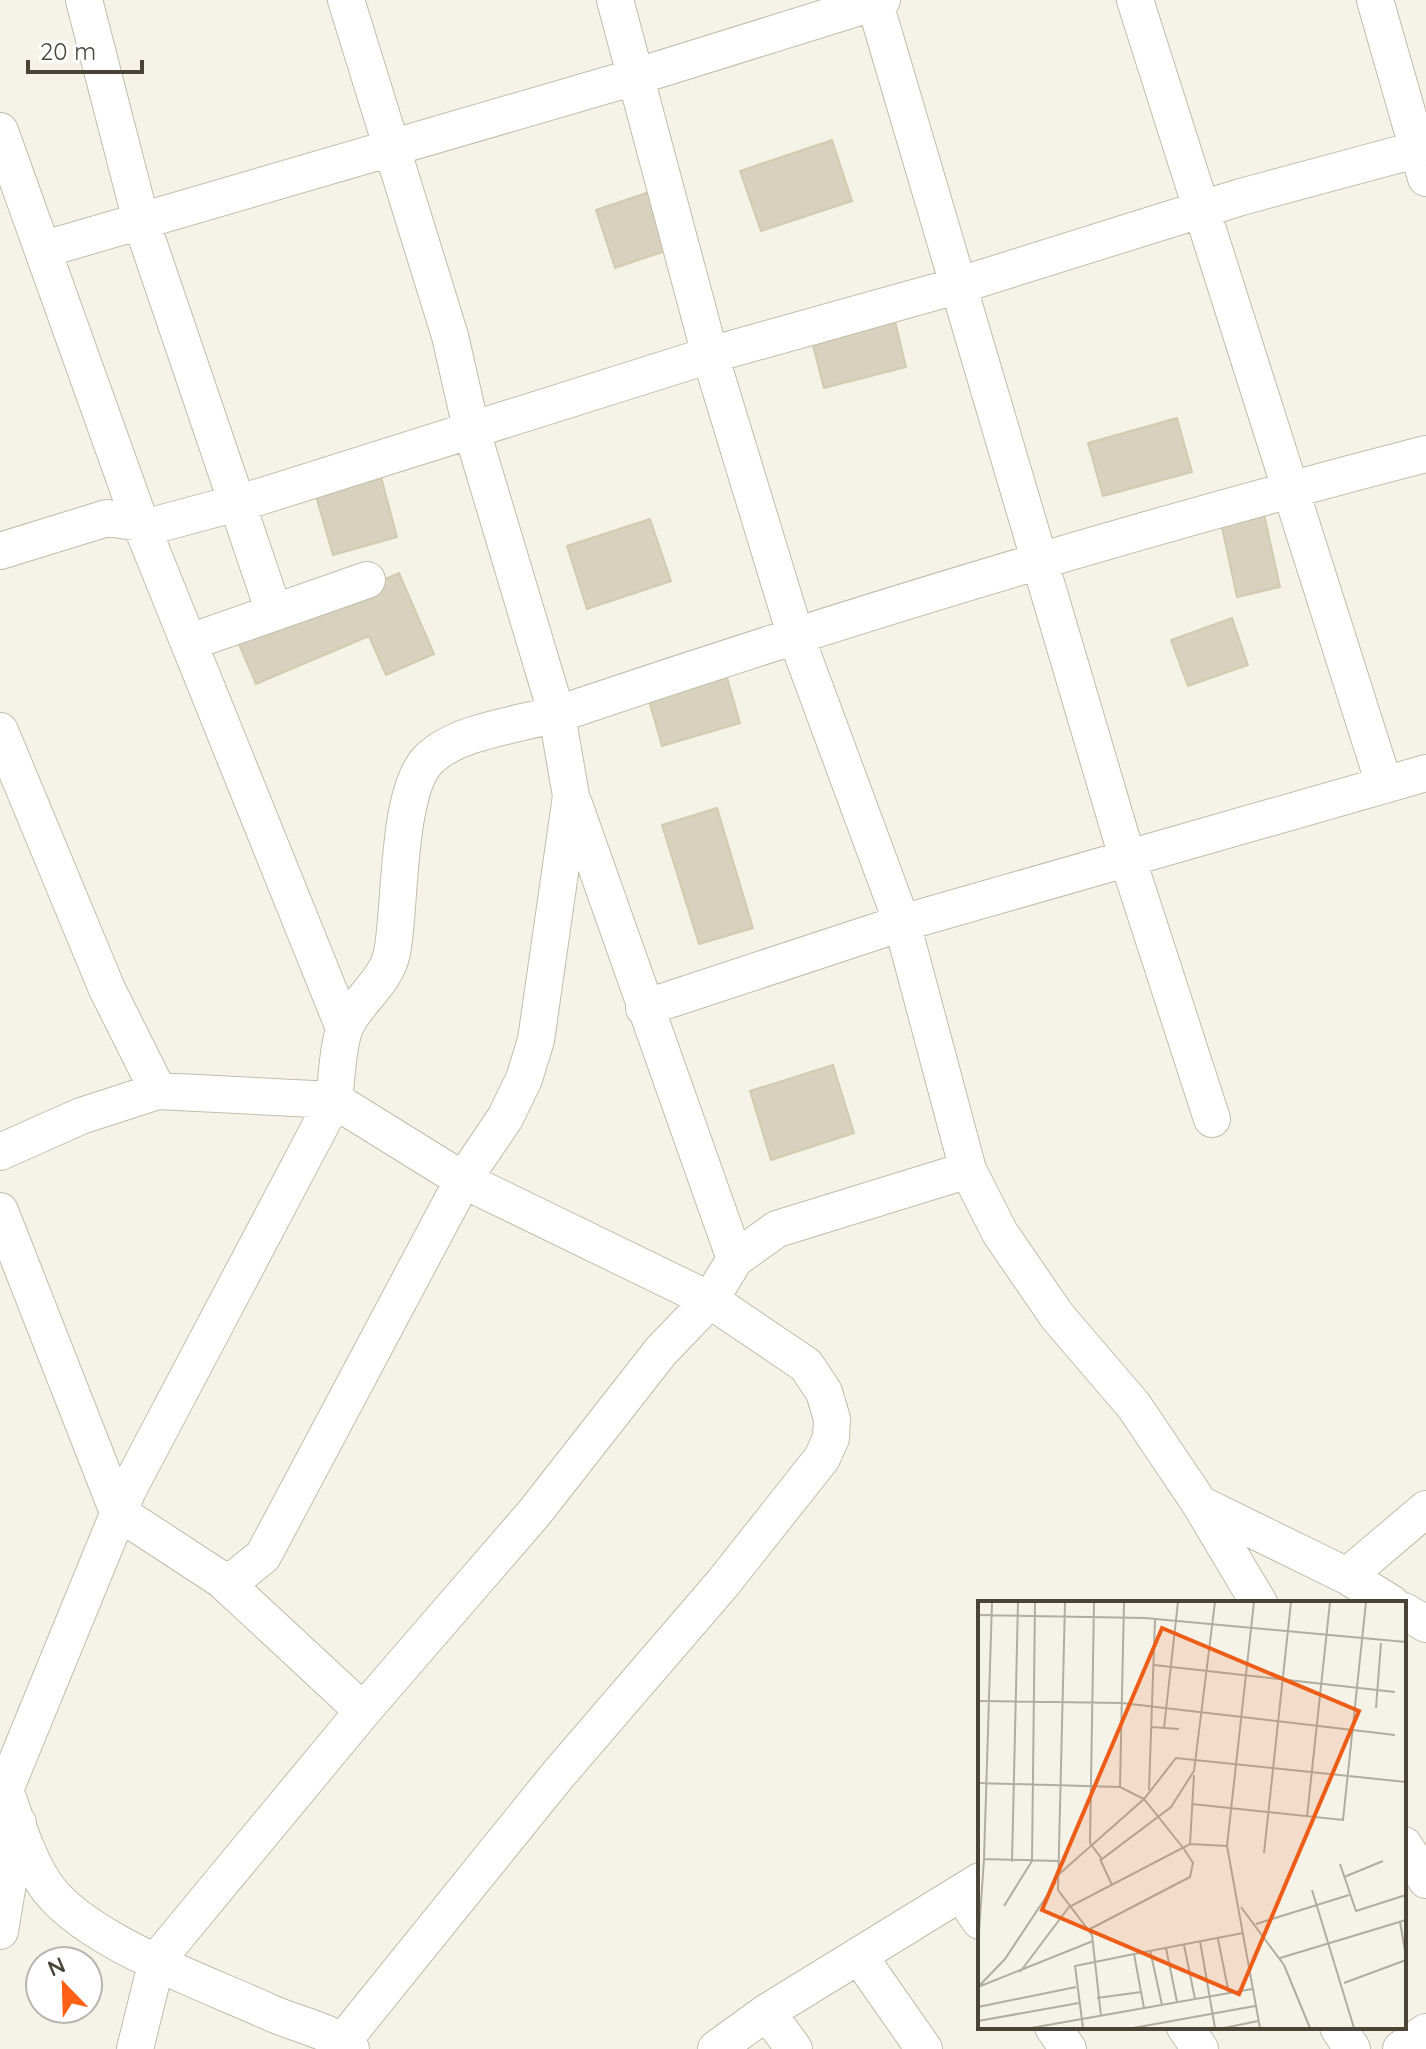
<svg xmlns="http://www.w3.org/2000/svg" width="1426" height="2049" viewBox="0 0 1426 2049" font-family="Quicksand,sans-serif">
  <style>
    .building { fill: #d7d1bd; stroke: #d2cbb0; stroke-width: 2 }
    .lines { fill: none; stroke-linecap: round; stroke-linejoin: round }
    .minor-casing { stroke: #c1bdaa; stroke-width: 38 }
    .minor { stroke: #fff; stroke-width: 36 }
    .inset-road { fill: none; stroke: #b0ada1; stroke-width: 2 }
    .view { fill: #ed5d18; fill-opacity: 0.15; stroke: #ed5d18; stroke-width: 4 }
    .inset-edge { fill: none; stroke: #494536; stroke-width: 4 }
  </style>
  <rect width="100%" height="100%" fill="#f5f3e8"/>
  <!-- building -->
  <path class="building" d="M832,140L852,201L761,231L740,171Z
    M649,192L668,250L615,268L596,210Z
    M895,321L906,367L824,388L812,342Z
    M1177,418L1192,472L1103,496L1088,443Z
    M381,477L397,537L333,555L316,496Z
    M1264,514L1280,587L1237,597L1221,523Z
    M650,519L671,581L587,609L567,546Z
    M399,573L434,654L386,675L369,636L256,684L238,642Z
    M1232,618L1248,665L1188,686L1171,640Z
    M726,674L740,723L662,746L648,697Z
    M717,808L753,928L699,944L662,825Z
    M833,1065L854,1133L771,1160L750,1091Z"/>
  <g class="lines">
    <defs>
      <path id="minor" d="M84,0L141,221L274,612
        M615,0L710,355L795,634L902,923L968,1170L1000,1233L1057,1316L1134,1406L1200,1504L1259,1603
        M874,0L1127,857L1212,1119
        M1135,0L1384,784
        M1375,0L1426,178
        M0,131L140,522L344,1028
        M45,249L638,76L882,0
        M0,551L107,518L155,525L259,497L710,355L960,285L1241,197L1426,147
        M190,642L367,580
        M0,731L107,989L158,1091
        M574,804L735,1259
        M644,1008L902,923L1426,773
        M0,1152L81,1116L158,1091L334,1100L463,1180L710,1300L806,1365L824,1392L832,1419L831,1438L822,1458L723,1583L557,1776L343,2041
        M0,1211L118,1512L222,1580L237,1577L263,1556L463,1180L505,1118L524,1079L536,1040L571,796L557,715L471,428L450,336L346,0
        M1200,1504L1347,1576L1391,1603
        M1347,1576L1426,1509
        M222,1580L363,1711
        M1404,1611L1426,1624
        M0,1776C13,1810 24,1852 44,1883C81,1940 206,1983 269,2012C294,2024 331,2030 351,2049
        M5,1790L128,1490L334,1100C337,1078 337,1051 344,1030C354,1002 385,985 392,953C401,908 396,794 428,760C459,728 531,724 573,709C854,614 1139,528 1426,454
        M1404,1845L1426,1880
        M962,1895L980,1921
        M0,1931L18,1823
        M859,1956L924,2049
        M767,2012L794,2049
        M1053,2027L1068,2049
        M1185,2027L1200,2049
        M1338,2027L1352,2049
        M135,2049L157,1960L363,1711L535,1512L661,1351L710,1300L735,1259L777,1229L968,1170
        M716,2049L767,2012L980,1881
        M1401,2049L1426,2032"/>
    </defs>
    <!-- minor casing -->
    <use href="#minor" class="minor-casing"/>
    <!-- minor -->
    <use href="#minor" class="minor"/>
  </g>
  <!-- overview -->
  <g transform="translate(978 1601)">
    <rect width="428" height="428" fill="#f5f3e8"/>
    <path class="inset-road" d="M87,1L80,289L114,334L123,415M116,1L112,242L124,258L193,206L216,170L237,1M276,1L249,245L282,427M0,14L167,17L428,41M176,64L417,91M0,100L144,102L417,134M398,107L403,42M173,126L201,128M186,127L200,1M0,182L142,186L166,198L206,248L215,262L212,276L112,328M142,186L146,1M171,189L177,18M214,203L365,219L388,1M329,216L352,1M212,243L216,174M286,252L313,1M6,258L14,1M122,258L134,284M34,261L40,1M362,263L378,310L428,294M80,274L166,198L198,157L428,181M366,276L405,260M334,289L376,427M26,305L54,260L57,1M263,306L306,364L332,427M422,321L428,356M278,323L371,294M240,338L251,393M222,340L237,427M206,344L217,398M0,346L6,258L80,260M188,347L199,401M172,349L184,404M302,357L428,319M42,371L91,306L212,243L249,245M366,382L428,359M1,385L27,358L78,281M0,386L115,340M119,397L163,391M0,406L98,386M166,407L156,353L265,332M0,420L101,402M53,427L274,388M105,427L97,365L156,353M155,427L277,405M246,427L280,420"/>
    <path class="view" d="M184,27L381,110L261,393L64,309Z"/>
    <rect width="428" height="428" class="inset-edge"/>
  </g>
  <!-- north arrow -->
  <g transform="translate(64 1985) rotate(337)"><circle r="38" fill="#ffffff" stroke="#b6b5af" stroke-width="2"/>
  <path d="M0-6L14 30L0 20L-14 30Z" fill="#ff6015"/>
  <text y="-12" font-size="22" font-weight="bold" text-anchor="middle" fill="#494536">N</text>
  </g>
  <!-- scale -->
  <path d="M28 60v12h114v-12" fill="none" stroke="#494536" stroke-width="4"/>
  <text x="40" y="60" font-size="24" fill="#494536" stroke="#ffffff" stroke-width="6" paint-order="stroke">20 m</text>
</svg>
